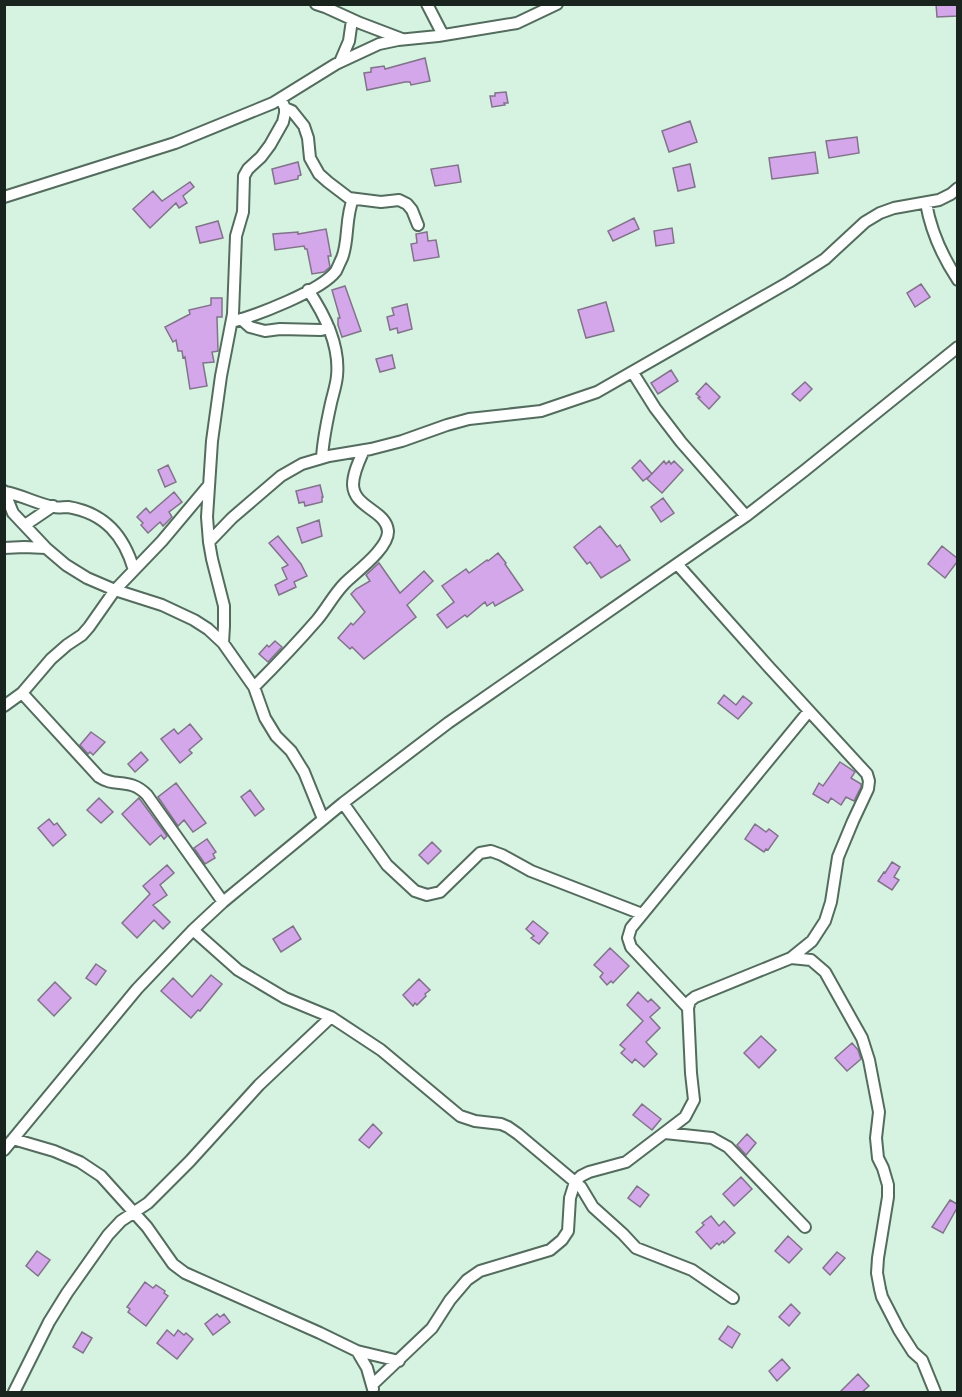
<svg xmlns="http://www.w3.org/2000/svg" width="962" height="1397" viewBox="0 0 962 1397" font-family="'Fira Sans',sans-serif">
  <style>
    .building { fill: #d4a7eb; stroke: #817389; stroke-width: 1.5 }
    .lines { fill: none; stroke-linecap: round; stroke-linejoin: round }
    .street-casing { stroke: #536c5e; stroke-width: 14 }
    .street { stroke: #fff; stroke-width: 10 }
  </style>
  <rect width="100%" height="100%" fill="#d6f2e1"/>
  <!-- building -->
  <path class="building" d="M936,4H957V16L937,17Z
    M425,58L430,81L411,85L410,82H405L367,90L364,73L371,72V68L384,66L385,69Z
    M506,92L508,103H504L505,105L492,107L490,96H495V93Z
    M690,121L697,142L669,152L662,131Z
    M857,137L859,153L829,158L826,141Z
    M815,152L818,173L772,179L769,158Z
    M298,162L301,175L298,176V179L275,184L272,169Z
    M690,164L695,187L678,191L673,168Z
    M458,165L461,182L435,186L431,169Z
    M190,182L194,187L183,196L187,203L179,208L176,203L150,228L133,209L153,191L162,201Z
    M634,218L639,229L613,241L608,231Z
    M218,221L223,238L200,243L196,227Z
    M672,228L674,243L656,246L654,231Z
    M326,229L331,256H328L330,267L324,272L312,274L307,249H305L304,246L275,250L273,234L298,232V234Z
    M427,232L428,241L436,240L439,257L414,261L411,244L417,243L416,234Z
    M921,284L930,297L915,307L907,293Z
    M345,286L361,331L342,337L338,325V318H340L332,290Z
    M211,298H222V317H217L218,351L212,352L214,362L203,363L207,386L190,389L185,357L183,358L182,351H178L176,340L173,342L165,327L190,314L189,310L211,305Z
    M606,302L614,331L586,338L578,310Z
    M407,304L412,329L398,333L397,328L390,330L387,317L394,315L392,308Z
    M392,355L395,368L380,372L376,359Z
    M671,370L678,381L658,394L651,383Z
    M805,382L812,389L800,401L792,394Z
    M706,383L720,397L709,409L698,398L700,397L696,394Z
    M640,460L652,474L643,481L632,468Z
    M664,461L666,464L669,461L671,464L674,461L683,470L662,493L647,479Z
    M168,465L176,482L165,487L158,470Z
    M320,485L323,497H322V502L305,506L304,502L299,503L296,491Z
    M174,492L182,502L169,512L172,517L163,526L160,522L148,533L141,525L143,523L137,517L146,508L150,513Z
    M663,498L674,513L661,522L651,507Z
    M319,520L322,536L302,543L297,528Z
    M600,526L617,547L620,545L630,560L601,578L590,562L587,564L574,547Z
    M278,536L301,564L307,576L294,582L296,587L279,595L275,585L287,579L282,568L288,565L269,543Z
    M942,546L957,558V562L945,578L928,564Z
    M498,553L506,563L505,564L523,590L495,606L493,602L487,606L485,602L467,617L465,615L447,628L437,615L454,602L442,586L466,569L469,573L487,560L488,561Z
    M379,563L400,593L424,571L433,581L407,605L416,617L364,659L352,647L350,649L338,638L351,623L353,625L365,612L351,594L356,589L370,581L366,575Z
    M275,641L282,647L268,662L259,654L267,645L269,647Z
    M724,695L736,705L743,696L752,703L738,719L718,703Z
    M190,724L202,739L189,750L192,753L180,763L161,739L174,729L178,734Z
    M91,732L105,742L93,755L90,752L88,754L80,745Z
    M141,752L148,760L135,772L128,764Z
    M840,762L855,772L851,778L861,784V787L854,801L846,797L841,805L831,798L828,803L813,794L819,783L823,786Z
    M176,783L206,823L193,832L184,820L178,826L158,797Z
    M250,790L264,809L255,816L241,797Z
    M99,798L113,812L101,823L87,810Z
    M139,798L167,836L164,839L161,835L150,845L122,814Z
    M49,819L54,825L57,823L66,835L53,846L38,828Z
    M755,824L766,832L769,829L778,836L768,850L766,849L764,852L745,839Z
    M207,839L216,852L213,854L215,858L205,864L194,848Z
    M432,842L441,851L428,864L419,855Z
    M892,862L900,867L894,877L899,880L892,890L878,881L884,872L885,873Z
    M167,865L174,873L160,885L167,895L153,905L170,922L163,929L154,920L137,938L122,923L150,894L143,886Z
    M533,921L548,933L539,944L531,938L534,936L526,929Z
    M293,926L301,939L281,952L273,939Z
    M610,948L629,966L613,983L611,981L607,985L600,977L603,973L594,965Z
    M96,964L106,971L96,985L86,978Z
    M211,975L222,984L200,1011L198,1010L191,1018L161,991L173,978L192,997Z
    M419,979L430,990L425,994L426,996L417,1005L415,1003L413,1006L403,995Z
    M55,982L71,998L54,1016L38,1000Z
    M638,992L648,1002L651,999L660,1008L650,1017L660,1028L646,1042L657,1054L644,1067L635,1059L632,1063L621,1053L625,1049L620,1045L643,1021L627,1005Z
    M761,1036L776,1050L759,1068L744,1053Z
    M852,1043L858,1050L861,1059L847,1071L835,1058Z
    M642,1104L661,1119L652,1130L633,1115Z
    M373,1124L382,1133L369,1148L359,1140Z
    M747,1134L756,1143L746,1155L737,1145Z
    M741,1177L752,1189L734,1206L723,1194Z
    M637,1186L649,1195L640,1207L628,1198Z
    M950,1200L957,1204V1208L943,1233L932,1227Z
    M711,1216L719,1226L724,1221L735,1233L724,1243L723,1241L719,1245L717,1243L711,1249L696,1232L704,1225L702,1223Z
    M788,1236L802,1249L789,1263L775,1251Z
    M37,1251L50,1260L38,1276L26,1266Z
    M837,1252L845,1258L830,1275L823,1268Z
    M145,1282L153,1288L156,1285L165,1291L164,1293L168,1296L146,1326L128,1312L130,1309L127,1307Z
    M791,1304L800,1313L789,1326L779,1317Z
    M217,1314L220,1317L224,1314L230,1322L213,1335L205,1324Z
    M728,1326L740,1334L732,1348L719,1339Z
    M167,1330L174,1336L178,1330L184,1335L186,1333L193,1339L177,1359L157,1343Z
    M82,1332L92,1338L83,1353L73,1347Z
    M782,1359L790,1368L777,1381L769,1371Z
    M858,1374L869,1386L862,1392H840Z"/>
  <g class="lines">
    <defs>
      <path id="street" d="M316,4L325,7L360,23L402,39
        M427,4L443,35
        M340,62L349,41L352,20
        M285,108L292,111L304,126L308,138L310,158L319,174L328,182L349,198L381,202L399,200L407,204L412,210L418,225
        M4,197L175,143L273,103L336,64L379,44L398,40L438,36L517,23L557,4
        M926,203C931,232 942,256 958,280
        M308,290C325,315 340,346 337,376C336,386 333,394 331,403C327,421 323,440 322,458
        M241,319L250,327L265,331L280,329L321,330L329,328
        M232,322C257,315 321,291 336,271C338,267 340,262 342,258C349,241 345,218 353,199
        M633,373L655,408L681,442L746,516
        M4,491L13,513L46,548L66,565L87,578L115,590L162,605L194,620L208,629L223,643L254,687L265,718L276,736L291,751L304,772L323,819
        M5,492C22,495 37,504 54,507C58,508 63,507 68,507C105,513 124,536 134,570
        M25,525L53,506
        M209,542L232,518L281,476L302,464L329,456L371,449L402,441L447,425L469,419L541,411L597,392L789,282L825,259L865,222L880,213L894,208L939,200L951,194L958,188
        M4,548L24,547L46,548
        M223,643L224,626V606L212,559L209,542L207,517L212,441L221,376L233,314L236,236L243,212L244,176L248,169L261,157L270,145L283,122L285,113V108L281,99
        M254,687C276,665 297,643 317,620C327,608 334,594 345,583C356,572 389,548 388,531C386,510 354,508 353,485C353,473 359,461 364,450
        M22,693L99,777C115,788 130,777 147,795L223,902
        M4,706L22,693L51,659L67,645L82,635L89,627L115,590L162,541L209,485
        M343,803L387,865L415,891L427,895L440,892L480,853L491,851L502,855L531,871L642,914
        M193,930L238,970L285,998L331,1017L381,1050L460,1116L475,1121L501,1124L508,1127L518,1134L581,1187L593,1207L623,1234L636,1248L692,1270L733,1298
        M791,958L811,960L825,972L862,1038L869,1060L879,1112L876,1138L878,1158L883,1168L888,1185V1197L878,1258L877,1273L880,1289L882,1297L899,1330L913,1352L922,1360L935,1392
        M688,1008L631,947L628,938L631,928L809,711
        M665,1133L712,1138L728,1147L805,1227
        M13,1139L54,1151L80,1162L101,1176L147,1227L173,1264L185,1273L320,1333L357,1351L367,1368L373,1389
        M4,1150L137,989L193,930L223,902L343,803L448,723L746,516L804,471L958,347
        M357,1351L399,1361
        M372,1385L432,1328L450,1300L467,1280L480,1271L550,1250L562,1240L568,1231L570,1198L575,1182L581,1176L589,1172L626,1162L685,1117L694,1100L691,1073L688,1008L690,1001L695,997L791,958L812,941L825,921L831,902L838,857L853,821L868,789L869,781L867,774L767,665L678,565
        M14,1392L49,1322L67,1293L108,1235L121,1221L148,1203L190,1161L259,1085L331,1017"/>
    </defs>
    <!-- street casing -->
    <use href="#street" class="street-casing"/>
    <!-- street -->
    <use href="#street" class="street"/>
  </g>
  <!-- border -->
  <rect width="962" height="1397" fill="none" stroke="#19241e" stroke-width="12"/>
</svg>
